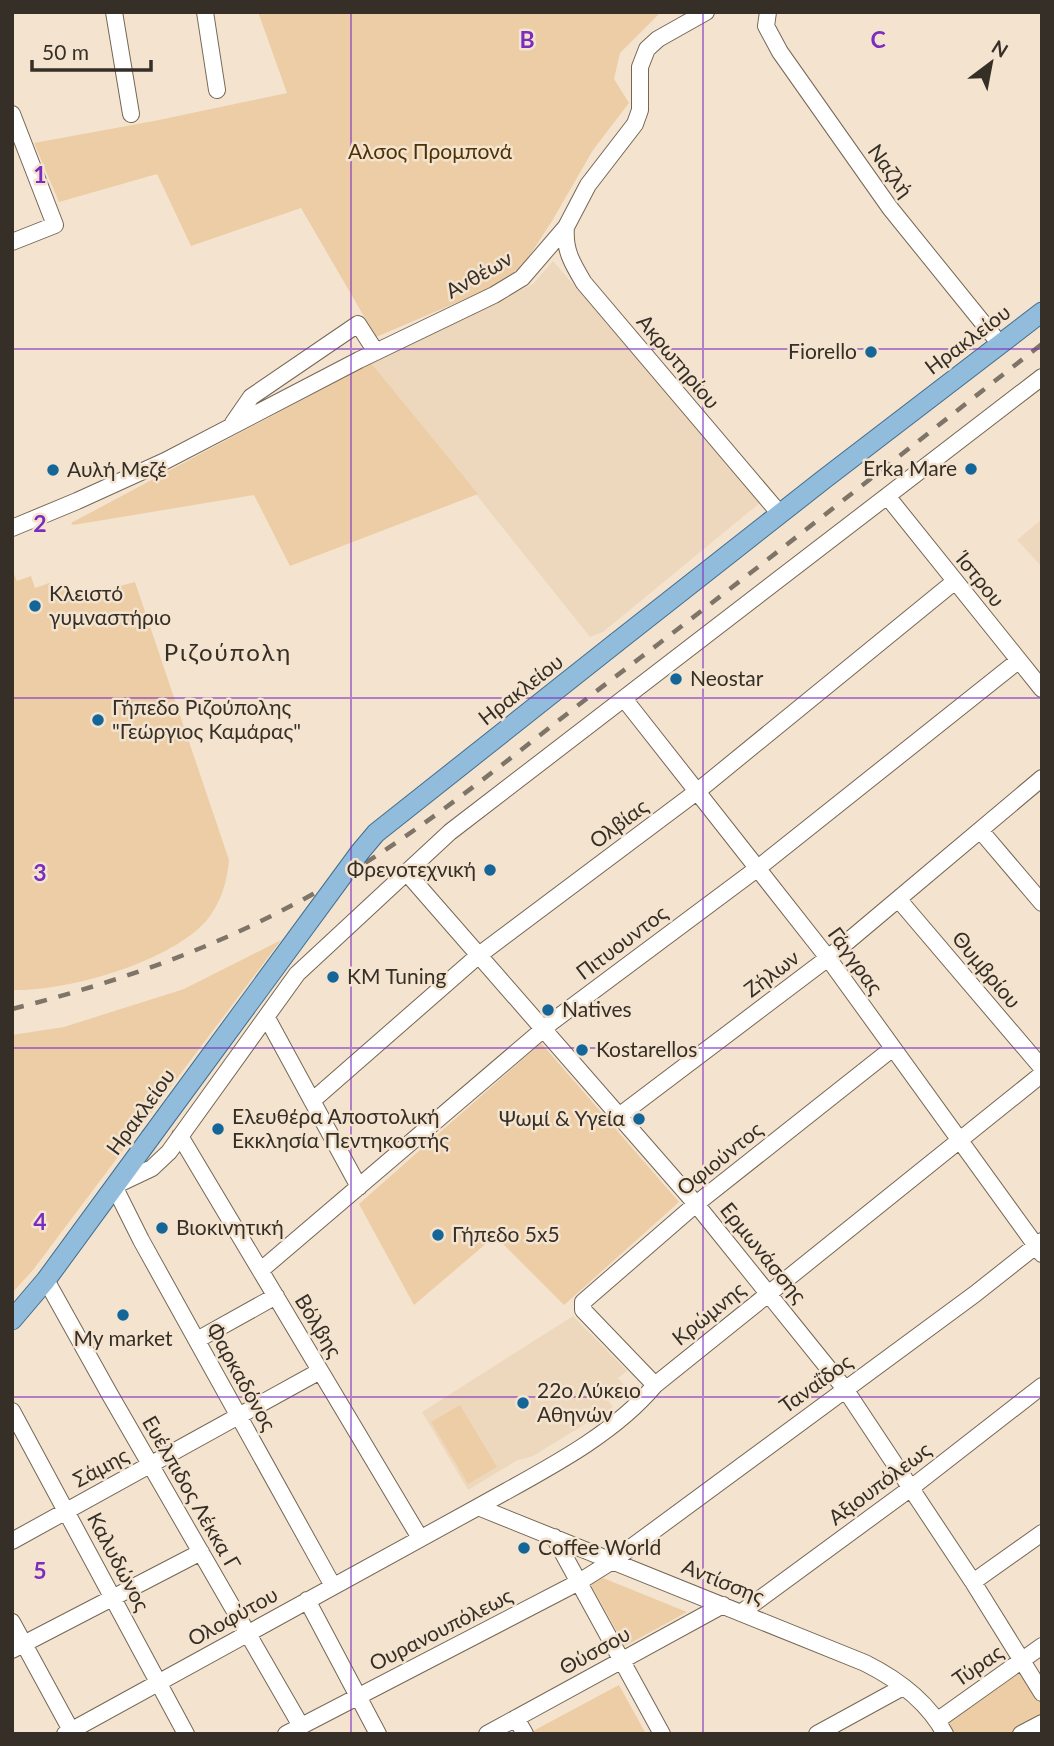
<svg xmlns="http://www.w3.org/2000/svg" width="1054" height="1746" viewBox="0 0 1054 1746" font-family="Lato,sans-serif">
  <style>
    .built { fill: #eed8bd }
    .green { fill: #eccda5 }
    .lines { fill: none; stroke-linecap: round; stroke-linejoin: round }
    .minor-casing { stroke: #756754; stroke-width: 18 }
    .major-casing { stroke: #416e8e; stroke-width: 21 }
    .minor { stroke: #fff; stroke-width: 16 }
    .major { stroke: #91bcdc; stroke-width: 19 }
    .rail { stroke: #7e7467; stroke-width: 4.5; stroke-dasharray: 12 12; stroke-linecap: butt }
    .major-bridge-casing { stroke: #416e8e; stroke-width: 21; stroke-linecap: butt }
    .major-bridge { stroke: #91bcdc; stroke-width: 19 }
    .grid { fill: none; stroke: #7b2cbf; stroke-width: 2; stroke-opacity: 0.55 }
    .poi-dot { fill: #156698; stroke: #f4e4cf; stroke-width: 2.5 }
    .labels { text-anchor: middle; stroke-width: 5; stroke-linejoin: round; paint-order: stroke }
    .park-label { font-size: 21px; fill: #4d3205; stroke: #f4e4cf }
    .street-label { font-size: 21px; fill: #352f27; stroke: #f4e4cf }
    .poi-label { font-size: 21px; fill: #352f27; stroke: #f4e4cf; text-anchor: start }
    .quarter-label { font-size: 24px; letter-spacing: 2px; fill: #352f27; stroke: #f4e4cf }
    .grid-label { font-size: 23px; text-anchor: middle; font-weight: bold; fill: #7b2cbf; stroke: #f4e4cf; stroke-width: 5; stroke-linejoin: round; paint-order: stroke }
  </style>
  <rect width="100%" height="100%" fill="#f4e4cf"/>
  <!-- built -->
  <path class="built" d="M553,261L761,502L603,632L590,637L371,363L533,284Z
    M1042,519V567L1017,540Z
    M573,1316L627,1371L618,1378L625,1386L607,1399L613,1407L533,1456L516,1461L468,1490L422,1412Z"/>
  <!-- green -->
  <path class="green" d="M258,12H661L620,53L614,79L629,103L593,150L552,221L515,278L376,337L301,208L191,246L157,174L59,202L34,143L154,121L287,93Z
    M371,363L478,494L290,566L254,495L73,525L71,523Z
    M14,574L17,581L31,576L35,588L49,583L78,597L135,582L229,860C227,883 221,902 207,920C171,962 66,992 12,990Z
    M281,940L33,1270L12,1293V1035L64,1027L184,989Z
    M541,1043L679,1202L564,1305L495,1236L414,1305L359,1204Z
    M460,1405L497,1467L468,1484L431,1422Z
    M603,1578L687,1612L625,1646L591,1585Z
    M1017,1670C1033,1679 1042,1699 1042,1716L1009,1734H950L944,1721Z
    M619,1685L646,1734H534L533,1731Z"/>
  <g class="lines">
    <defs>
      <path id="minor" d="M114,12L131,114
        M205,12L217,90
        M768,12L766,26L780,52L890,208L1000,344
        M12,114L55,225L12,242
        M566,227C564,250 572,263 584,283L780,514
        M233,423L251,397L358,324L376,352
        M887,496L1042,689
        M12,528L77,501L165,461L359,360L494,295L522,278L566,227L588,185L635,124L640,110V67L647,49L658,39L706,12
        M625,700L828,958L1042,1254
        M980,830L1042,903
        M407,873L696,1204L845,1389L973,1582L1042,1693
        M899,900L1042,1068
        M267,1018L359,1187
        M312,1101L479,955L699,790L954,582
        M619,1116L828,958L1042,778
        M180,1136L420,1538
        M261,1270L553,1021L758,868L1018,661
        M46,1280L109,1393L301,1726
        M197,1340L276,1296
        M655,1385L583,1310V1302L696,1204L893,1048
        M12,1411L186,1734
        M478,1507L865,1663C897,1679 928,1702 945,1734
        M554,1537L662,1734
        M12,1541L320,1371
        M973,1582L1042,1533
        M333,1586L141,1240L114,1186L152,1168L169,1152L297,974L450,832L1042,377
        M307,1600L378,1734
        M742,1612L911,1488L1042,1386
        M12,1622L73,1734
        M12,1650L201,1552
        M516,1718L525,1734
        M938,1720L1042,1646
        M65,1734L478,1507C538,1473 611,1438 655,1385L1042,1074
        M286,1734L579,1582L614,1560L975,1294L1042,1241
        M487,1734L723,1605
        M817,1734L903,1687
        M1021,1734L1042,1723"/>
      <path id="major" d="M617,642L823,480L1042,312
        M12,1320L46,1280L150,1138"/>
    </defs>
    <!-- minor casing -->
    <use href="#minor" class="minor-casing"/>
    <!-- major casing -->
    <use href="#major" class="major-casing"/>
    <!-- minor -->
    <use href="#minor" class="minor"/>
    <!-- major -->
    <use href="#major" class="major"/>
    <!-- rail -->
    <path class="rail" d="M12,1009C119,982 216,948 313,894C422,834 517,751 615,677C759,568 900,455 1042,344"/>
    <defs>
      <path id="major-bridge" d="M150,1138L360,852L376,833L617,642"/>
    </defs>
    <!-- major-bridge casing -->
    <use href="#major-bridge" class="major-bridge-casing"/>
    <!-- major-bridge -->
    <use href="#major-bridge" class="major-bridge"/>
  </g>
  <!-- grid -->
  <path class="grid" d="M351,12V1734M703,12V1734M12,349H1042M12,698H1042M12,1048H1042M12,1397H1042"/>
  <!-- markers -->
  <g class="poi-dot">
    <circle cx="871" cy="352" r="7"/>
    <circle cx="971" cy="469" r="7"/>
    <circle cx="53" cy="470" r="7"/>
    <circle cx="35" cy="606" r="7"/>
    <circle cx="676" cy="679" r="7"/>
    <circle cx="98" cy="720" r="7"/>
    <circle cx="490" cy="870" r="7"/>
    <circle cx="333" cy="977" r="7"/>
    <circle cx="548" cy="1010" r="7"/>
    <circle cx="582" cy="1050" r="7"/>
    <circle cx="639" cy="1119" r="7"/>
    <circle cx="218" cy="1129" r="7"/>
    <circle cx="162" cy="1228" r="7"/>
    <circle cx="438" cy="1235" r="7"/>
    <circle cx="123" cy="1315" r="7"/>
    <circle cx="523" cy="1403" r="7"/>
    <circle cx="524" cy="1548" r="7"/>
  </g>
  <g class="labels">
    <!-- park labels -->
    <g class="park-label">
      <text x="430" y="159">Αλσος Προμπονά</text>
    </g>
    <!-- street labels -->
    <g class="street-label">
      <text transform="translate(890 171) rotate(54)" y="7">Ναζλή</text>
      <text transform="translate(479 275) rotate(-30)" y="7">Ανθέων</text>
      <text transform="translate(968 340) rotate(-37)" y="7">Ηρακλείου</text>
      <text transform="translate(678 362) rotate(50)" y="7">Ακρωτηρίου</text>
      <text transform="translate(980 580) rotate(51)" y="7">Ίστρου</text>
      <text transform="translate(521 690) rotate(-38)" y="7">Ηρακλείου</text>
      <text transform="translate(619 824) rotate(-37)" y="7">Ολβίας</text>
      <text transform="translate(622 943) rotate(-37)" y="7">Πιτυουντος</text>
      <text transform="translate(855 961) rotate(54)" y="7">Γάγγρας</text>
      <text transform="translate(986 970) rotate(50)" y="7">Θυμβρίου</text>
      <text transform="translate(772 974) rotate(-37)" y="7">Ζήλων</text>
      <text transform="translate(141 1112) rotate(-54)" y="7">Ηρακλείου</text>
      <text transform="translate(720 1159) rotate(-39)" y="7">Οφιούντος</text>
      <text transform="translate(763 1253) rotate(51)" y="7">Ερμωνάσσης</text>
      <text transform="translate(709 1314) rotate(-39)" y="7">Κρώμνης</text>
      <text transform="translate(318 1326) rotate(59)" y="7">Βόλβης</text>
      <text transform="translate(241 1377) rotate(61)" y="7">Φαρκαδόνος</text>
      <text transform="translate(816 1384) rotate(-36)" y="7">Ταναΐδος</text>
      <text transform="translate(101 1468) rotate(-28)" y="7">Σάμης</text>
      <text transform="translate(880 1484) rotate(-37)" y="7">Αξιουπόλεως</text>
      <text transform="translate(191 1493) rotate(60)" y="7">Ευέλπιδος Λέκκα Γ</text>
      <text transform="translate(118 1562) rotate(62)" y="7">Καλυδώνος</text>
      <text transform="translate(723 1582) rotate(22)" y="7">Αντίσσης</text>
      <text transform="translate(233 1617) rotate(-29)" y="7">Ολοφύτου</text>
      <text transform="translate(441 1630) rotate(-27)" y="7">Ουρανουπόλεως</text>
      <text transform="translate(595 1651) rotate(-29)" y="7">Θύσσου</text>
      <text transform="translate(978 1666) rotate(-35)" y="7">Τύρας</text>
    </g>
    <!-- poi labels -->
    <g class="poi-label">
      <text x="857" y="359" text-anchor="end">Fiorello</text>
      <text x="957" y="476" text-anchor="end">Erka Mare</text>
      <text x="67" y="477">Αυλή Μεζέ</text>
      <text x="49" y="601">Κλειστό<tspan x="49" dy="24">γυμναστήριο</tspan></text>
      <text x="690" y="686">Neostar</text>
      <text x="112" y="715">Γήπεδο Ριζούπολης<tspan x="112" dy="24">"Γεώργιος Καμάρας"</tspan></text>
      <text x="476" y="877" text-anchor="end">Φρενοτεχνική</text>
      <text x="347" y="984">KM Tuning</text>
      <text x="562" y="1017">Natives</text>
      <text x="596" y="1057">Kostarellos</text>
      <text x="232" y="1124">Ελευθέρα Αποστολική<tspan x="232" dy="24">Εκκλησία Πεντηκοστής</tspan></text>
      <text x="625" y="1126" text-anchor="end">Ψωμί &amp; Υγεία</text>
      <text x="176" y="1235">Βιοκινητική</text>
      <text x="452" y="1242">Γήπεδο 5x5</text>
      <text x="123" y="1346" text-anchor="middle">My market</text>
      <text x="537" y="1398">22ο Λύκειο<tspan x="537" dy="24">Αθηνών</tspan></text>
      <text x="538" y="1555">Coffee World</text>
    </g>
    <!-- quarter labels -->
    <g class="quarter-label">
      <text x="228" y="661">Ριζούπολη</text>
    </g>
  </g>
  <g class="grid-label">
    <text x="527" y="48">B</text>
    <text x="878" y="48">C</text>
    <text x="40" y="183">1</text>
    <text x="40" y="532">2</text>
    <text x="40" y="881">3</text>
    <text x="40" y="1230">4</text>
    <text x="40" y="1579">5</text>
  </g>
  <!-- border -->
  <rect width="1054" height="1746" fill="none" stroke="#352f27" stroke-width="28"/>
  <!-- north arrow -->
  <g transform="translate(991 63) rotate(32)" stroke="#f4e4cf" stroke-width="5" paint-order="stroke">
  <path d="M0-5L12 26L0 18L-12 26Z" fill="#352f27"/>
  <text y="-10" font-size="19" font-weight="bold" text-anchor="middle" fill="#352f27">N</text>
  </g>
  <!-- scale -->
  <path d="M32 60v10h119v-10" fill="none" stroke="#352f27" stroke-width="3.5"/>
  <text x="42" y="60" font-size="21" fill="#352f27" stroke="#f4e4cf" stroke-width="5" paint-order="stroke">50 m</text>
</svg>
